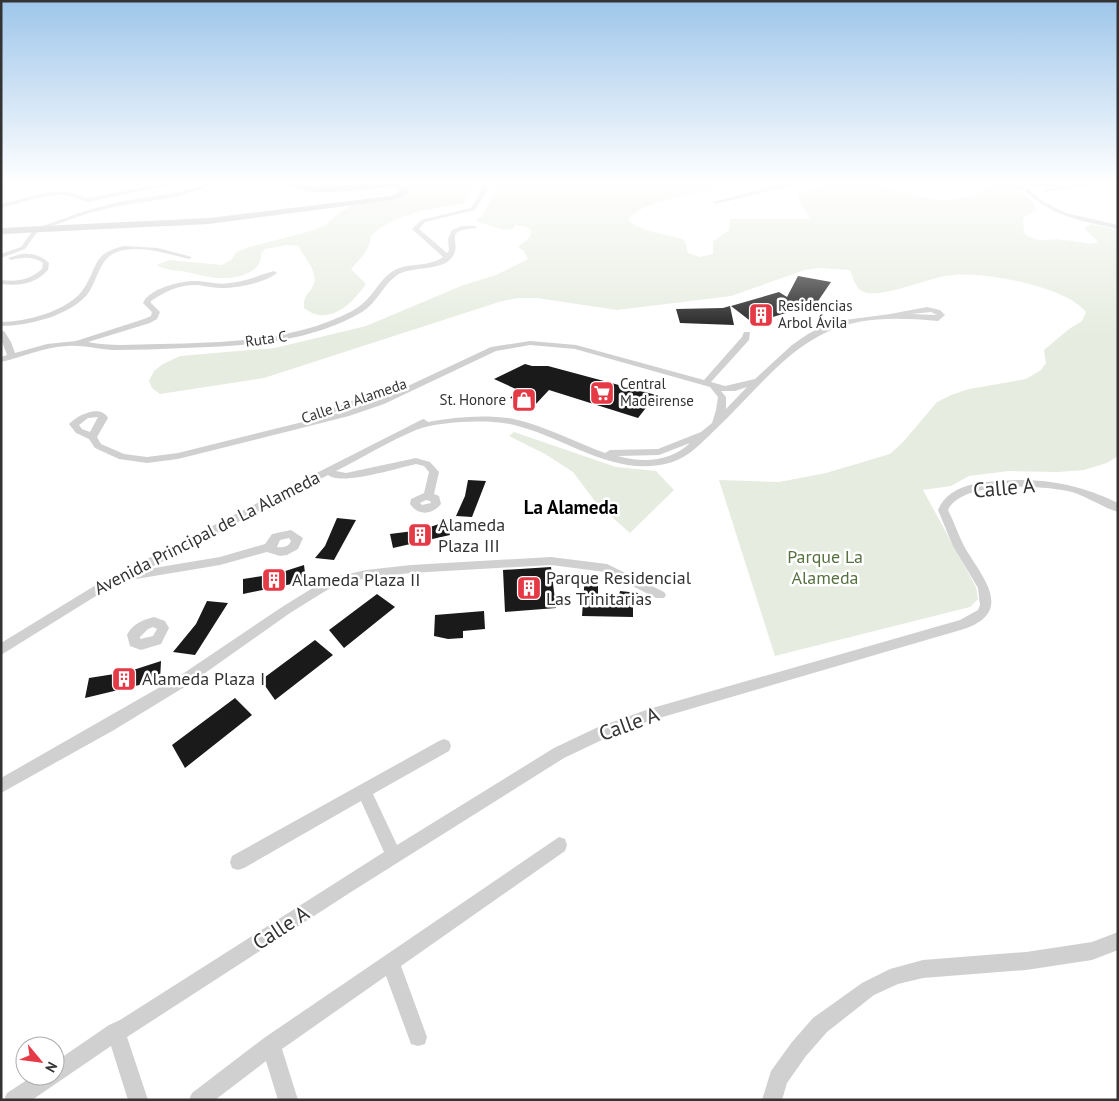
<svg xmlns="http://www.w3.org/2000/svg" width="1119" height="1101" viewBox="0 0 1119 1101" font-family="'PT Sans',sans-serif">
  <style>
    .green { fill: #e6ecdf }
    .building { fill: #1a1a1a }
    .lines { fill: none; stroke-linecap: round; stroke-linejoin: round }
    .street { fill: #d0d0d0; fill-rule: evenodd }
    .secondary { fill: #bdbdbd; fill-rule: evenodd }
    .labels { text-anchor: middle; stroke-width: 5; stroke-linejoin: round; paint-order: stroke }
    .far-poi-label { font-size: 15px; fill: #333; stroke: #fff; text-anchor: start }
    .far-street-label { font-size: 15px; fill: #333; stroke: #fff }
    .poi-label { font-size: 18px; fill: #333; stroke: #fff; text-anchor: start }
    .street-label { font-size: 18px; fill: #333; stroke: #fff }
    .park-label { font-size: 18px; fill: #56703f; stroke: #fff }
    .neighbourhood-label { font-size: 19px; font-weight: bold; fill: #000; stroke: #fff }
    .near-street-label { font-size: 21px; fill: #333; stroke: #fff }
  </style>
  <rect width="100%" height="100%" fill="#fff"/>
  <!-- green -->
  <path class="green" d="M326,183H470L474,186C472,194 466,197 463,204C430,209 396,212 371,236C370,250 361,258 351,269L366,284C351,305 328,327 304,308C303,293 311,294 314,283C318,271 303,257 299,246L287,245L265,249L261,254C263,274 233,279 218,278C207,277 198,274 187,272C177,270 165,271 157,265L169,260L222,265L232,259L236,252L249,247L311,231L326,225L338,214L352,205L388,201L405,194L390,184L383,183L319,185Z
    M487,183H730L734,184L659,202L643,208L628,218L631,223L646,230L682,239L685,241L688,253L700,257L713,254V241L729,230L730,219H810L796,195C801,193 805,190 810,188C818,186 874,185 883,186C904,189 921,200 942,200C953,200 966,198 976,194C982,191 987,185 993,185C1007,185 1035,195 1036,210L1024,217L1023,223L1025,234C1039,244 1049,238 1063,240C1076,240 1086,246 1098,242L1084,228L1091,224L1118,230V456L1107,463L1084,470L1058,472L1009,471L969,476L951,486L923,490L976,587L978,599L970,607L775,656L719,480L779,482L826,473L890,454L904,441L937,402L951,395L969,389L1026,379L1041,370L1046,363L1044,350L1069,329L1082,321L1086,312C1066,286 977,269 945,276C924,280 887,296 867,293C855,290 854,279 850,270L820,268L805,270L731,296L617,310L537,298H517L499,302L264,378L160,394L152,388L149,381L154,371L163,364L180,356L275,348L366,326L461,286L496,275L528,259L524,251L518,247L530,237L531,230L527,227L515,225L513,229L504,230L475,221L483,215L495,190L493,186Z
    M514,432L616,467L656,471L674,490L630,533L597,504L573,472L545,454L509,436Z"/>
  <!-- building -->
  <path class="building" d="M798,276L831,282L816,304L753,323L731,306L779,292L787,297Z
    M730,306L734,325L680,323L676,309L723,308Z
    M525,364L532,366H548L656,395L638,418L549,390L535,405L510,398L518,390L494,379Z
    M468,480L486,481L472,517L456,516L465,496Z
    M337,518L356,520L334,560L315,558L325,546Z
    M445,522L450,535L393,548L390,534L421,530Z
    M304,565L306,581L243,594V579L276,574Z
    M551,567L556,608L505,612L503,570Z
    M585,575L598,577V596L618,600L620,591L638,593V602H633V617L582,616Z
    M377,594L395,607L344,648L329,630Z
    M207,601L228,603L195,655L173,652L196,624Z
    M484,611L485,629L463,631V638L448,639L434,636L435,615Z
    M315,640L333,655L275,700L261,680Z
    M161,661L160,680L85,698L89,678L127,672Z
    M235,698L252,715L185,768L172,745Z"/>
  <g class="lines">
    <!-- street -->
    <path class="street" d="M169,183H179L88,202L67,195H55L33,199L1,208V204L48,192H67L88,198Z
      M212,183H220L176,197L118,206L89,213L38,231L25,249L1,258V254L21,247L34,229L85,211L118,202L175,193Z
      M479,183H485L488,189L475,210L425,222L419,229L447,253L449,251L448,239L452,230L462,226H476V228L462,230L456,233C453,239 457,245 455,251C449,274 411,264 396,276C382,286 377,303 362,312C309,343 245,346 185,348C161,349 137,350 113,350C97,349 83,345 67,346C44,347 23,357 1,362V357L7,355L1,339V331H4L11,342L15,353L47,344L76,341L144,319L151,316L152,312L143,303C149,288 183,280 198,281C209,282 219,285 229,283C245,282 259,275 274,271L277,273C264,283 238,288 222,288C214,288 206,286 198,285C181,284 165,291 151,301V303L160,312L157,319L150,323L88,342C112,347 136,344 160,344C225,342 293,342 352,311C373,300 377,281 393,271C408,262 428,268 443,257L412,229L421,220L471,208L482,189Z
      M785,183H808L785,187L716,204L713,202Z
      M825,183H882L879,185H828Z
      M1000,183H1008L1024,188L1021,190Z
      M1031,183H1054L1057,185L1054,187L1033,186Z
      M1088,183H1102L1045,192L1042,190Z
      M1027,188L1044,202L1066,213L1118,225V229C1080,220 1055,218 1025,191Z
      M124,246L158,248L192,257L189,259C167,254 139,244 117,252C100,258 98,278 89,292C73,315 28,326 1,326V322C26,322 67,311 82,291C99,268 90,254 124,246Z
      M21,254C32,253 41,255 49,263L48,270C35,284 20,286 1,284V280C18,282 29,280 42,269L43,263C33,256 23,257 11,260L8,258Z
      M927,307L940,310L945,315L938,321C862,314 822,321 767,377C751,393 734,412 717,428C703,441 689,458 669,463C614,478 565,437 514,425C490,419 439,421 416,430C389,441 362,458 336,471L346,473L416,458L430,462L439,472L434,494L439,496L441,504C432,515 418,516 410,504L411,499L424,493L429,472L424,466L416,464C398,468 341,486 328,475L148,569L220,557L265,544L272,534L291,530L303,538L298,549L287,555L280,556L267,552L220,565L130,580L127,579L104,591L1,655V643L96,585L421,420L424,419L428,422C456,417 485,414 514,419C545,426 575,442 605,453L610,450L658,449L701,432L712,423L716,410L718,397L710,387L575,349L530,345L496,351L384,404L349,416L178,459L147,463L119,459L95,448L89,439L76,433L69,424C78,415 100,404 108,418L97,437L101,444L124,454L147,457L178,453L343,412L378,400L491,347L530,341L576,345L704,380L742,337L744,332H750L749,340L711,382L725,386L755,379L792,345L808,334L825,325L845,320L890,314ZM931,312L937,315L911,314ZM747,387L726,409V397L721,391H735ZM98,417L90,432L82,429L79,425L88,418ZM690,443C670,462 643,463 618,456L659,455ZM426,500L430,501L431,503L422,505L420,503ZM289,538L291,541C289,547 282,548 277,547L280,540Z
      M402,382L406,385L405,387L333,413H327L325,411Z
      M1019,480C1054,480 1086,487 1118,503V512C1102,507 1088,497 1072,492C1045,485 961,480 948,510C954,522 958,534 964,546C981,576 1016,611 964,629L649,721L606,738L564,758L351,892L127,1037L148,1100H128L111,1046L32,1100H4L7,1093L33,1076H55V1062L109,1025L120,1020L384,852L361,801L244,868L238,870L232,868L230,862L232,856L439,741L444,739L449,741L451,746L449,751L373,794L397,845L554,748L596,728L649,709L960,620L978,610L980,605L978,588L953,546L938,510C951,480 990,482 1019,480Z
      M551,557L607,564L664,592L666,595L664,598H656L605,572L551,565L411,573L366,578L341,584L327,590L290,613L191,683L114,730L1,793V778L181,675L282,607L319,584L335,577L366,570L411,565Z
      M154,617L165,621L169,628L161,644L141,650L130,646L127,635C132,624 143,620 154,617ZM153,627L157,629L153,636L140,639V637L148,629Z
      M559,837L565,839L567,845L565,851L401,966L427,1037L425,1044L418,1046L411,1044L386,976L282,1049L298,1100H278L266,1061L215,1100H189L192,1093L264,1038Z
      M1118,932V950L1092,960L1026,970L923,978L898,984L874,995L827,1032L806,1056L787,1083L782,1100H762L771,1071L792,1042L813,1018L862,983L890,969L923,960L1026,952L1092,942Z"/>
    <!-- secondary -->
    <path class="secondary" d="M286,183L323,186L394,183L406,186L408,192L403,197L392,200L209,224L1,234V228L209,218L391,196L400,191L393,187C367,188 306,200 286,183Z"/>
  </g>
  <!-- sky -->
  <linearGradient id="sky" x2="0" y2="1"><stop stop-color="#9ec6ea"/><stop offset="0.54" stop-color="#fff"/><stop offset="1" stop-color="#fff" stop-opacity="0"/></linearGradient>
  <rect width="1119" height="337" fill="url(#sky)"/>
  <!-- icons -->
  <defs>
    <symbol id="building-square" viewBox="-11 -11 22 22"><rect x="-9" y="-9" width="18" height="18" rx="4" fill="#e63946" stroke="#fff"/><path d="M-4-6H4V6H1V3H-1V6H-4ZM-2.5-4.3h1.7v1.8h-1.7ZM.8-4.3h1.7v1.8H.8ZM-2.5-1h1.7V.8h-1.7ZM.8-1h1.7V.8H.8Z" fill="#fff"/></symbol>
    <symbol id="supermarket-square" viewBox="-11 -11 22 22"><rect x="-9" y="-9" width="18" height="18" rx="4" fill="#e63946" stroke="#fff"/><path d="M-6-5.5h2.5l.6 2H6L4.5 2H-2.5L-4.4-4H-6ZM-1.5 3.2a1.3 1.3 0 1 0 .1 0ZM3 3.2a1.3 1.3 0 1 0 .1 0Z" fill="#fff"/></symbol>
    <symbol id="shop-square" viewBox="-11 -11 22 22"><rect x="-9" y="-9" width="18" height="18" rx="4" fill="#e63946" stroke="#fff"/><path d="M-5-2.5h2.3a2.7 3.5 0 0 1 5.4 0H5L5.5 6h-11ZM-1.5-2.5h3a1.5 2.3 0 0 0-3 0Z" fill="#fff"/></symbol>
  </defs>
  <g fill-rule="evenodd">
    <use href="#building-square" x="747" y="301" width="28" height="28"/>
    <use href="#supermarket-square" x="588" y="379" width="28" height="28"/>
    <use href="#shop-square" x="510" y="386" width="28" height="28"/>
    <use href="#building-square" x="406" y="521" width="28" height="28"/>
    <use href="#building-square" x="260" y="566" width="28" height="28"/>
    <use href="#building-square" x="515" y="574" width="28" height="28"/>
    <use href="#building-square" x="110" y="665" width="28" height="28"/>
  </g>
  <g class="labels">
    <!-- far-poi labels -->
    <g class="far-poi-label">
      <text x="778" y="311">Residencias<tspan x="778" dy="17">Arbol Ávila</tspan></text>
      <text x="620" y="389">Central<tspan x="620" dy="17">Madeirense</tspan></text>
      <text x="506" y="405" text-anchor="end">St. Honore</text>
    </g>
    <!-- far-street labels -->
    <g class="far-street-label">
      <text transform="translate(266 339) rotate(-8)" y="5">Ruta C</text>
      <text transform="translate(354 401) rotate(-19)" y="5">Calle La Alameda</text>
    </g>
    <!-- poi labels -->
    <g class="poi-label">
      <text x="438" y="531">Alameda<tspan x="438" dy="21">Plaza III</tspan></text>
      <text x="546" y="584">Parque Residencial<tspan x="546" dy="21">Las Trinitarias</tspan></text>
      <text x="292" y="586">Alameda Plaza II</text>
      <text x="142" y="685">Alameda Plaza I</text>
    </g>
    <!-- street labels -->
    <g class="street-label">
      <text transform="translate(207 533) rotate(-27)" y="6">Avenida Principal de La Alameda</text>
    </g>
    <!-- park labels -->
    <g class="park-label">
      <text x="825" y="563">Parque La<tspan x="825" dy="21">Alameda</tspan></text>
    </g>
    <!-- neighbourhood labels -->
    <g class="neighbourhood-label">
      <text x="571" y="514">La Alameda</text>
    </g>
    <!-- near-street labels -->
    <g class="near-street-label">
      <text transform="translate(1004 488) rotate(-5)" y="7">Calle A</text>
      <text transform="translate(629 724) rotate(-20)" y="7">Calle A</text>
      <text transform="translate(281 928) rotate(-33)" y="7">Calle A</text>
    </g>
  </g>
  <!-- border -->
  <rect width="1119" height="1101" fill="none" stroke="#333333" stroke-width="5"/>
  <!-- north arrow -->
  <g transform="translate(40 1061) rotate(119)"><circle r="24" fill="#ffffff" stroke="#adadad"/>
  <path d="M0-4L9 19L0 12L-9 19Z" fill="#e63946"/>
  <text y="-8" font-size="14" font-weight="bold" text-anchor="middle" fill="#333333">N</text>
  </g>
</svg>
